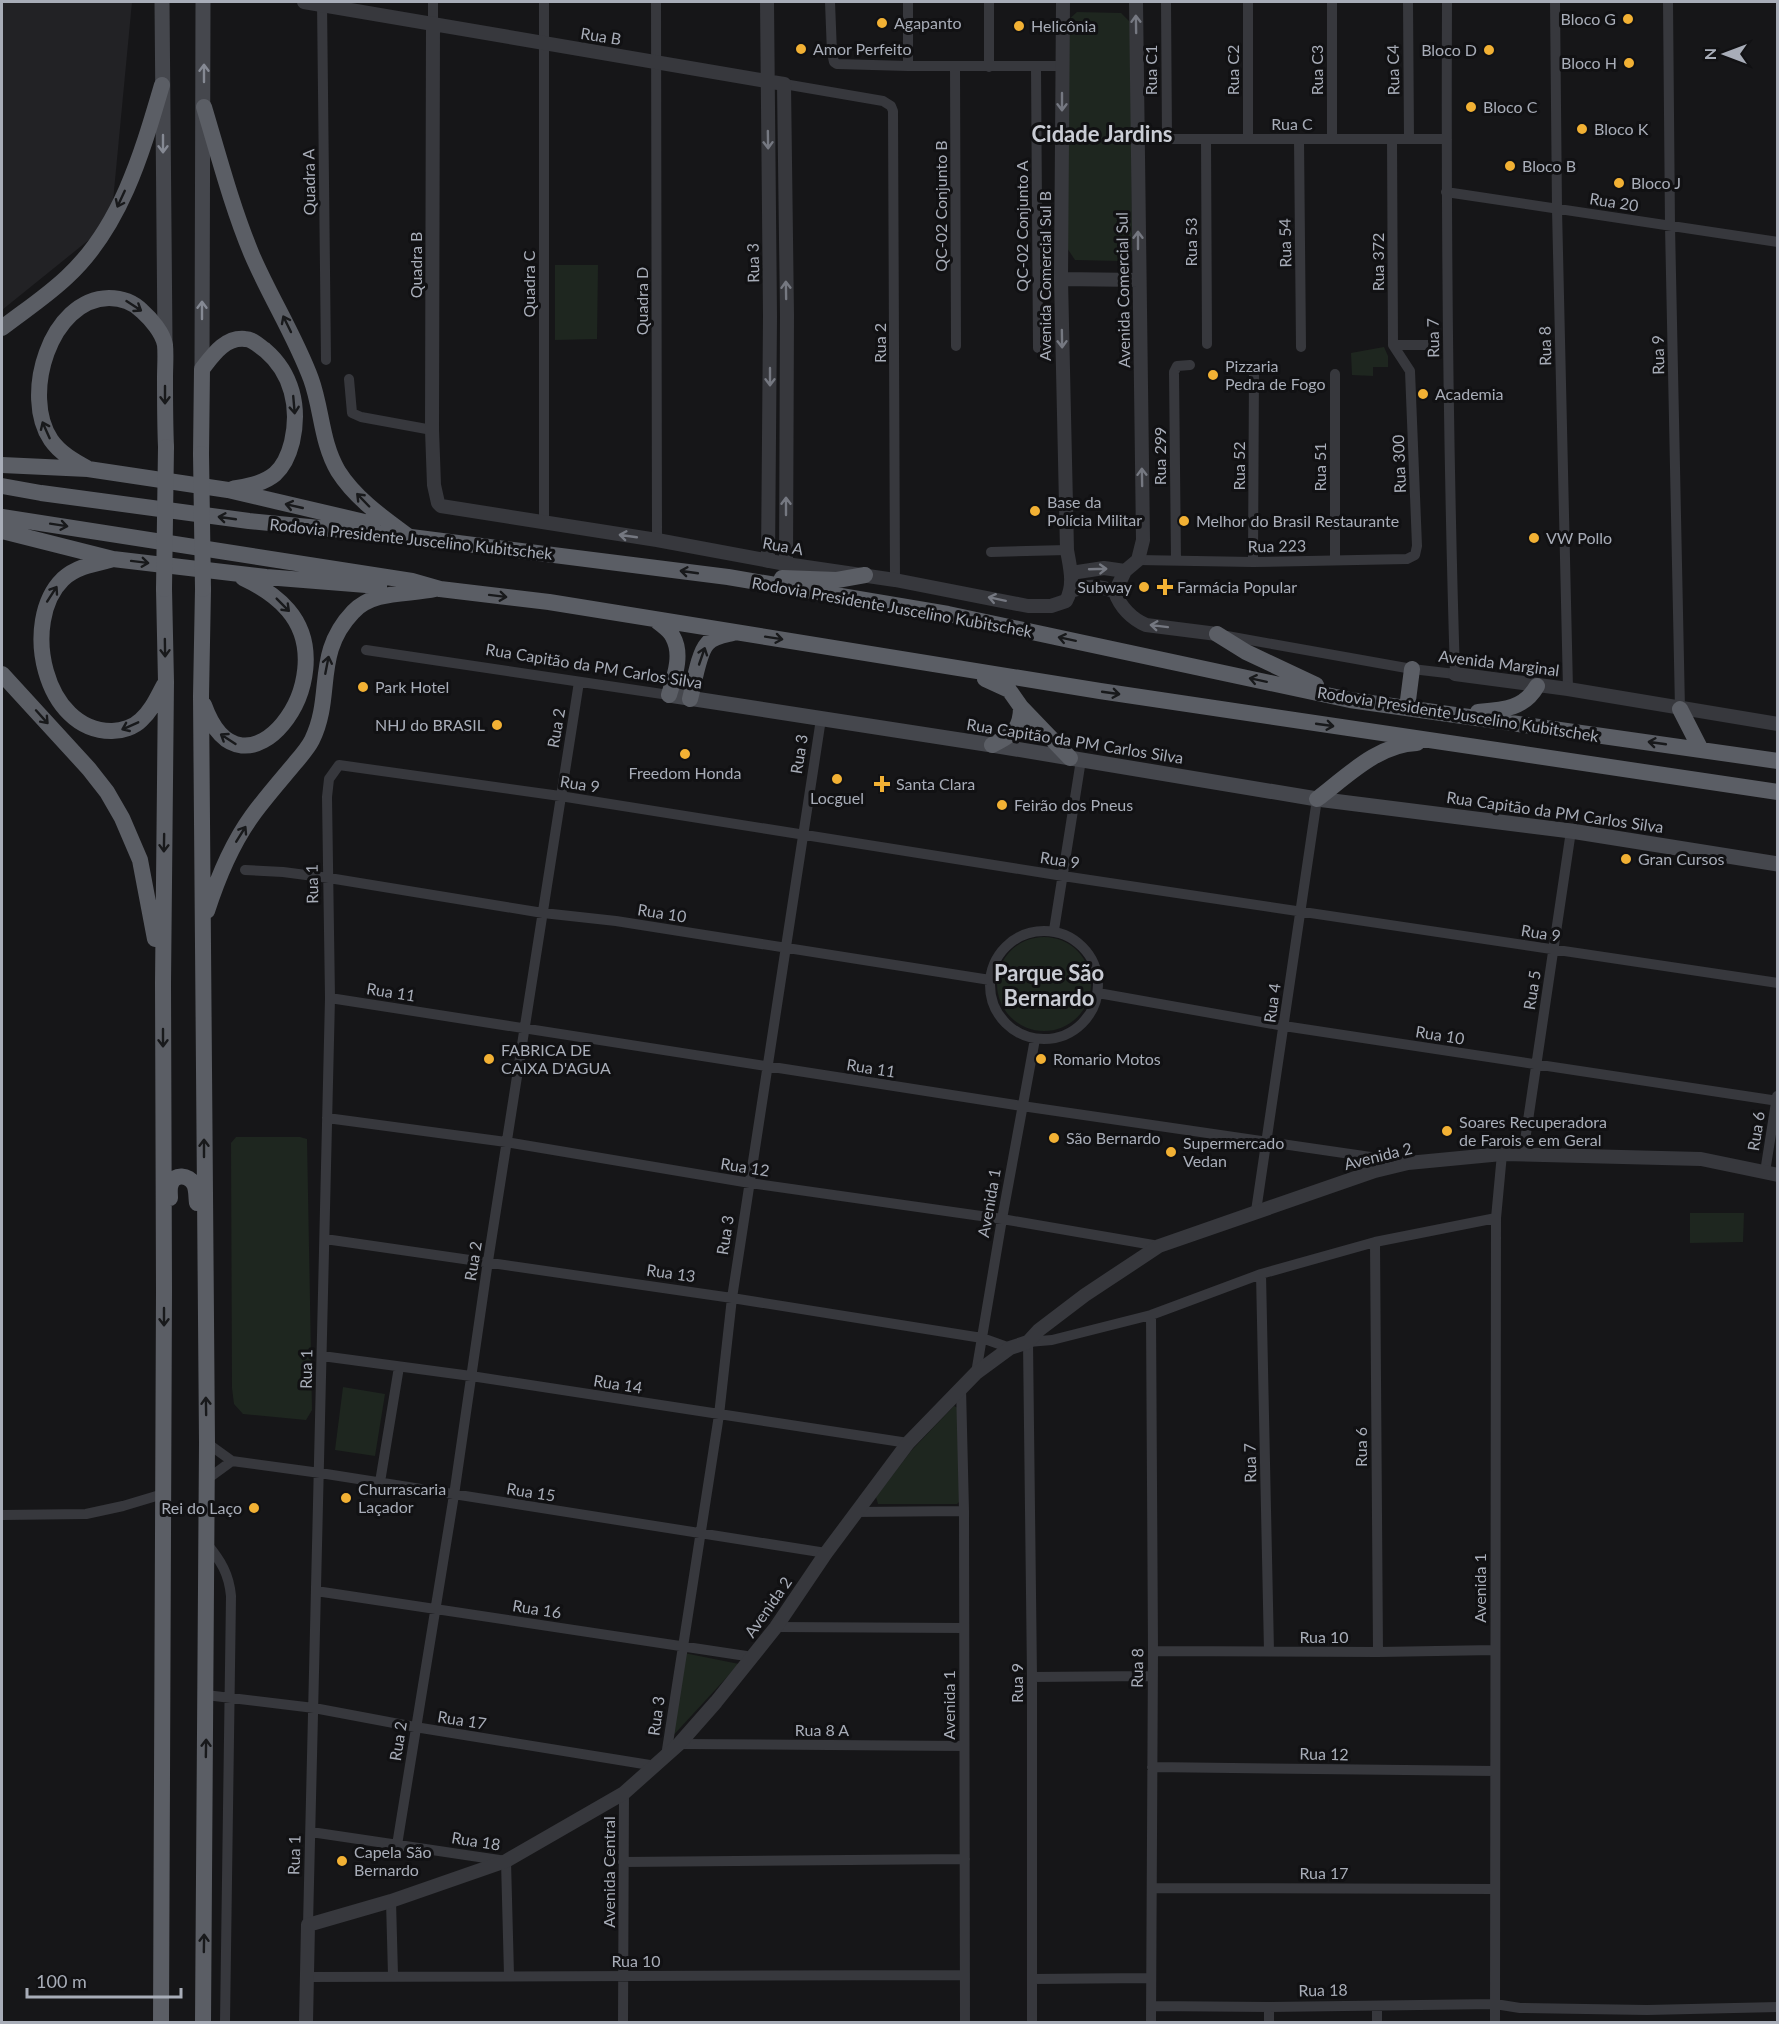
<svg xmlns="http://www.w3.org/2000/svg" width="1779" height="2024" viewBox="0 0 1779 2024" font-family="Lato,sans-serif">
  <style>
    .built { fill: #222225 }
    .green { fill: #1e261f }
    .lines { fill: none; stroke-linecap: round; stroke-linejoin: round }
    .minor { stroke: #37383d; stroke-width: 10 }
    .tertiary { stroke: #37383d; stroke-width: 14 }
    .secondary { stroke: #45474d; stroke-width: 15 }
    .trunk { stroke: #5b5e65; stroke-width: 16 }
    .trunk-bridge { stroke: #5b5e65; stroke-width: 16 }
    .oneway { stroke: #757881 }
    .oneway2 { stroke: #858993 }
    .oneway3 { stroke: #18191b }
    .poi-dot { fill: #f2b134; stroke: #111113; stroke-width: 2 }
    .labels { text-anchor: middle; stroke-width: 6; stroke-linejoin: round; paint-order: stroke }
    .poi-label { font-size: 16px; fill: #a8adb8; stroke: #111113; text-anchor: start }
    .street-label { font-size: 16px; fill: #a8adb8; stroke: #111113 }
    .district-label { font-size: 22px; font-weight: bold; fill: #c9ccd4; stroke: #111113 }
  </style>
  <rect width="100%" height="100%" fill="#161618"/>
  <!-- built -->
  <path class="built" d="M2,2H132L111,222L2,310Z"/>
  <!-- green -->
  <path class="green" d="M1077,12L1121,13L1131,23L1132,251L1121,261L1075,260L1067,248L1066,22Z
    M555,265H598L597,339L555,340Z
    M1384,347L1388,356V367H1373V376L1352,375L1351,353Z
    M997 984a47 47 0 1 1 94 0a47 47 0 1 1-94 0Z
    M236,1137H300L307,1139L312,1410L306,1420L243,1414L234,1404L232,1388L231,1143Z
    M1690,1213H1744L1743,1242L1690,1243Z
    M343,1387L385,1394L375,1456L335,1450Z
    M954,1406L960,1409L962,1499L957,1504H878L876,1497L911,1451Z
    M684,1653L739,1664L669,1740Z"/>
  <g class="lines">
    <!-- minor -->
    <path class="minor" d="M322,2L326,360
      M433,2V23
      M656,2L657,540
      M830,2L832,53L834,62L837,64L908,66H1062
      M908,2V66
      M1166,2L1167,139
      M1248,2V139
      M1332,2V138
      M1408,2L1409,139
      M1555,2L1557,209L1568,689
      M1668,2L1670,226L1680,709
      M955,66L956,346
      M989,67V2
      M1036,67L1038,348
      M784,84L883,101L891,106L893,111L895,580
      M1138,139H1447
      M1206,139L1207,344
      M1299,139L1301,347
      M1392,139L1393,345H1432
      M1446,192L1778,242
      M1335,374V560
      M349,379L352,413L361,417L432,430
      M544,523V2
      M991,552L1067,550
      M1138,560L1253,562L1407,559L1415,555L1417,546L1410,371L1393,345
      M1176,561L1174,372L1177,366L1190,365
      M1253,562L1254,370
      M1227,636L1412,669L1455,674C1448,450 1446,226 1447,2
      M366,650L669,695
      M245,870L283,872L329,878L543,913L616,921L990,980
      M1054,930L1081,760
      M990 985a54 54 0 1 1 108 0a54 54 0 1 1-108 0Z
      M1098,993L1284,1026L1778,1101
      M330,998L1022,1106L1405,1162
      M327,1118L506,1142L750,1183L1002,1219L1159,1246
      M1523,1154L1571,831
      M1765,1172L1777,1096
      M1256,1211L1317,799
      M325,1239L732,1298L982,1338L1010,1348
      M1375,1242L1378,1652
      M1261,1274L1269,1651
      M1151,1315L1153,1651L1151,2022
      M322,1356L471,1376L908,1443
      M976,1373L1002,1219L1035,1039
      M961,1388L964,1511L965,2022
      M232,1461L320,1473L826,1553
      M206,1480L232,1461L207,1443
      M380,1482L399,1367
      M856,1512L964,1511
      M2,1515L86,1514L123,1506L163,1494
      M207,1544C221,1561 229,1574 231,1596L225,2022
      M316,1591L753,1657
      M776,1627L964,1628
      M1153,1651L1378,1652L1495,1650
      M1032,1677L1152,1676
      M206,1695L314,1708L415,1727L656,1766
      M679,1744L964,1746
      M666,1756L719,1415L732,1298L821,719
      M1152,1767L1495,1771
      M311,1832L506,1861L509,1975
      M397,1845L454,1495L488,1261L579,682
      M623,1862L965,1859
      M1152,1888L1495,1889
      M391,1901L393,1975
      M308,1925L330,998L327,797L329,779L339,765L560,796L1063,876L1778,983
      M306,1977L965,1975
      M1032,1979L1151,1978
      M1151,2006L1269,2007L1495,2004L1520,2008L1647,2010L1778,2007
      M1377,2006V2022
      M623,2022L624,1793
      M1032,2022V1677L1028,1342L1052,1340L1151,1315L1261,1274L1375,1242L1496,1218
      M1269,2022V2007
      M1495,2022L1496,1218L1502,1154"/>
    <!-- tertiary -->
    <path class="tertiary" d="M304,2L784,84L787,315L786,564
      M767,2L770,316L768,561
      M1136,2L1143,540L1138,560L1125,571L1115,592C1120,607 1132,619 1146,625L1217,634
      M433,23L432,430L434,485L438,503L441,506L657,540L786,564L895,580L1028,606H1051L1066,601C1075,584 1070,568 1067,550L1061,279L1063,2
      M1061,279L1139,280
      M1071,573L1104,568L1125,571
      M1071,591C1087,585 1101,585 1115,592
      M1455,674L1568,689L1778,724
      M306,2022L308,1925L391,1901L506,1861L624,1793L679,1744L716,1702L776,1627L826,1553L908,1443L976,1373L1010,1348L1028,1342L1039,1330L1085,1295L1159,1246L1375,1171L1408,1163L1502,1154L1701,1159L1778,1175"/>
    <!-- secondary -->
    <path class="secondary" d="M162,2L165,343
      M202,369L203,2
      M669,695L992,745L1317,799L1571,831L1778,864"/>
    <!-- trunk -->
    <path class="trunk" d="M204,107C219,157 232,207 252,255C270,297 295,336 311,379C322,409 321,442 338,471C355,498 382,517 408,536
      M2,328C24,311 47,296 67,277C121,227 142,153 162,85
      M201,454L202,369C213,355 225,337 245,339C253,339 259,346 265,350C292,373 300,407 292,442C289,454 285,465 275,474C263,484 247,486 232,489
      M2,465L88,469L228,490L373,524
      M87,468C74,461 60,453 51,440C21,396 50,299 109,298C122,298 133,302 142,311C151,319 163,333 165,345C166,355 165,367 165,378C165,401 165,424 166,447
      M2,486L41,493L249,521L411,537L728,577L948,614L1350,700L1778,761
      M2,517L412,581L440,589L549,602L1100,691L1778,792
      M2,531L113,559L266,577L379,586
      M110,560C93,564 76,567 63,579C20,621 44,732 112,731C122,731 134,727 141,720C152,710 157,698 164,685
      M782,578L837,580L865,575
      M203,589L201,696L207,1443L203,2022
      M656,620C661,625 670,630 673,637C683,655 674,678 669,695
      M1217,634L1246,652L1316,685
      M2,674L89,769L107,792L122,818L140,860L155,939
      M985,679L1009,690L1021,707L1070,758
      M690,699C694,685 698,654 707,644C713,636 724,635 733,633
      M204,705C243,813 347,679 288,610C276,596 260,586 243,578
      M1407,708L1412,669
      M1680,709L1701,750
      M1478,712C1503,710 1524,709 1537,686
      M992,745C1012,735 1021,730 1021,707
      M1317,799C1346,777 1378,744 1417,743
      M207,911C218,877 231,845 252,816C265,798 281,780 295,763C301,756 308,748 312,740C334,695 313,654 353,612C373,590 409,595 435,589
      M170,1198C170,1194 169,1188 171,1184C174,1173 189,1175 194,1184C197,1190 196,1197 197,1203
      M161,2022L164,1291L163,983L166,682L164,589"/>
    <!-- trunk-bridge -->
    <path class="trunk-bridge" d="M201,454L203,589
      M164,589L166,447"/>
  </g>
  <!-- one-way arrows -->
  <defs><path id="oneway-shaft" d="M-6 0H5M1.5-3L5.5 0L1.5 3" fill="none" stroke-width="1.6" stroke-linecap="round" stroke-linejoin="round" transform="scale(1.5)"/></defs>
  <g class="oneway">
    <use href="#oneway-shaft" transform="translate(1136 24) rotate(-91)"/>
    <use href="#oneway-shaft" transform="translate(1062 102) rotate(90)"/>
    <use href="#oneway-shaft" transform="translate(768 140) rotate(89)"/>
    <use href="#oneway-shaft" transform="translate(1138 240) rotate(-90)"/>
    <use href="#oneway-shaft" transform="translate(786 290) rotate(-91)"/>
    <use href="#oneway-shaft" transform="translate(1062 339) rotate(89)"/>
    <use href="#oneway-shaft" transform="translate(770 377) rotate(90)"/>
    <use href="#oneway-shaft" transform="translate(1142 477) rotate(-91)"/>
    <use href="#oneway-shaft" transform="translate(786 506) rotate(-90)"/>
    <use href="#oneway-shaft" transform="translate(628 536) rotate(-172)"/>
    <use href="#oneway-shaft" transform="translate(1098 569) rotate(-2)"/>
    <use href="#oneway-shaft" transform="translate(997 599) rotate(-168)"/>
    <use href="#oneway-shaft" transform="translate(1159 626) rotate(-173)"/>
  </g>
  <g class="oneway2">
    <use href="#oneway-shaft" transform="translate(204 73) rotate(-90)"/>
    <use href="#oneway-shaft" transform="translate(163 144) rotate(90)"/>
    <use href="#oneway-shaft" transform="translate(202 310) rotate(-90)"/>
  </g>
  <g class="oneway3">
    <use href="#oneway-shaft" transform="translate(121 199) rotate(115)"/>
    <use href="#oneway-shaft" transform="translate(134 306) rotate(33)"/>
    <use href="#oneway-shaft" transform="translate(287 324) rotate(-116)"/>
    <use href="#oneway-shaft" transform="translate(165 395) rotate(90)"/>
    <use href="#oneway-shaft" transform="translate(294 405) rotate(85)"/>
    <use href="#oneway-shaft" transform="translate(46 430) rotate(-114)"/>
    <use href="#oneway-shaft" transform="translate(363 500) rotate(-134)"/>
    <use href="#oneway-shaft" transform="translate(294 506) rotate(-167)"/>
    <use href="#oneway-shaft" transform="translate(227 518) rotate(-172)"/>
    <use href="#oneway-shaft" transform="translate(59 525) rotate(9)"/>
    <use href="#oneway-shaft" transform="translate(140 562) rotate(7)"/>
    <use href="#oneway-shaft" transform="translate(689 572) rotate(-172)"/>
    <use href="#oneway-shaft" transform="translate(52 594) rotate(-57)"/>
    <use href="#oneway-shaft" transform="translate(498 596) rotate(7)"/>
    <use href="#oneway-shaft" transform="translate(283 605) rotate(45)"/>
    <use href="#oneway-shaft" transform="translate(774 638) rotate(9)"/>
    <use href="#oneway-shaft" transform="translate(1067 639) rotate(-168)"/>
    <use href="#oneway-shaft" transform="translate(165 648) rotate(89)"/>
    <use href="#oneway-shaft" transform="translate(702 656) rotate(-71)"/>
    <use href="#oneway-shaft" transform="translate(327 665) rotate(-79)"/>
    <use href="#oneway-shaft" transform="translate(1258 680) rotate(-168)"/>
    <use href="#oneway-shaft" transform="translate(1111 693) rotate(8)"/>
    <use href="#oneway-shaft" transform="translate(42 717) rotate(48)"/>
    <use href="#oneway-shaft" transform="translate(1325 725) rotate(8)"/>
    <use href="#oneway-shaft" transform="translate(130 726) rotate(156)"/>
    <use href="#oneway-shaft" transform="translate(228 739) rotate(-147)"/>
    <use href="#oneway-shaft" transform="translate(1657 743) rotate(-172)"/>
    <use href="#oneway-shaft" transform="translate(241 834) rotate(-58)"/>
    <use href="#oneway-shaft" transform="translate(164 843) rotate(91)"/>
    <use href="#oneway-shaft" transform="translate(163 1038) rotate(90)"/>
    <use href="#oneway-shaft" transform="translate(204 1148) rotate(-90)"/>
    <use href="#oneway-shaft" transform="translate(164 1317) rotate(90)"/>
    <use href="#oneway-shaft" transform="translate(206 1406) rotate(-91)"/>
    <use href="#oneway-shaft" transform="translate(206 1748) rotate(-89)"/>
    <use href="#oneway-shaft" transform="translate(204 1943) rotate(-89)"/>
  </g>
  <!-- markers -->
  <g class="poi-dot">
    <circle cx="1628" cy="19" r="6"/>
    <circle cx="882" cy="23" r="6"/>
    <circle cx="1019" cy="26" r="6"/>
    <circle cx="801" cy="49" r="6"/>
    <circle cx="1489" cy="50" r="6"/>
    <circle cx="1629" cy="63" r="6"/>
    <circle cx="1471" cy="107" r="6"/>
    <circle cx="1582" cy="129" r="6"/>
    <circle cx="1510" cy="166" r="6"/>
    <circle cx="1619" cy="183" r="6"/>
    <circle cx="1213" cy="375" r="6"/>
    <circle cx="1423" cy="394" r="6"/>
    <circle cx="1035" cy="511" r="6"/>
    <circle cx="1184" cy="521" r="6"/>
    <circle cx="1534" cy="538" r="6"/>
    <circle cx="1144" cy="587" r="6"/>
    <path d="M1162 578h6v6h6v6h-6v6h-6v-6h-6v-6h6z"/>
    <circle cx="363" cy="687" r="6"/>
    <circle cx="497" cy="725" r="6"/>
    <circle cx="685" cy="754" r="6"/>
    <circle cx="837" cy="779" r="6"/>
    <path d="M879 775h6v6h6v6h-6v6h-6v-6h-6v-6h6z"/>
    <circle cx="1002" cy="805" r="6"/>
    <circle cx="1626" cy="859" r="6"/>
    <circle cx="489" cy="1059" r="6"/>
    <circle cx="1041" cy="1059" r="6"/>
    <circle cx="1447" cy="1131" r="6"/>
    <circle cx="1054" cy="1138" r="6"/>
    <circle cx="1171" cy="1152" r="6"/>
    <circle cx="346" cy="1498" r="6"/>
    <circle cx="254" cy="1508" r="6"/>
    <circle cx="342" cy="1861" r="6"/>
  </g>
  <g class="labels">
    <!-- poi labels -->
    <g class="poi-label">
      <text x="1616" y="25" text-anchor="end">Bloco G</text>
      <text x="894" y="29">Agapanto</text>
      <text x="1031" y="32">Helicônia</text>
      <text x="813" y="55">Amor Perfeito</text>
      <text x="1477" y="56" text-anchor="end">Bloco D</text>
      <text x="1617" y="69" text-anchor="end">Bloco H</text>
      <text x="1483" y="113">Bloco C</text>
      <text x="1594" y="135">Bloco K</text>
      <text x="1522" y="172">Bloco B</text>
      <text x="1631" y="189">Bloco J</text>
      <text x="1225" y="372">Pizzaria<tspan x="1225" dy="18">Pedra de Fogo</tspan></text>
      <text x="1435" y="400">Academia</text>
      <text x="1047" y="508">Base da<tspan x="1047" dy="18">Polícia Militar</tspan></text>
      <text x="1196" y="527">Melhor do Brasil Restaurante</text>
      <text x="1546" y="544">VW Pollo</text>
      <text x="1132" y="593" text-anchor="end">Subway</text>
      <text x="1177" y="593">Farmácia Popular</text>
      <text x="375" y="693">Park Hotel</text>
      <text x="485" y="731" text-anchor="end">NHJ do BRASIL</text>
      <text x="685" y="779" text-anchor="middle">Freedom Honda</text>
      <text x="896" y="790">Santa Clara</text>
      <text x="837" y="804" text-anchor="middle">Locguel</text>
      <text x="1014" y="811">Feirão dos Pneus</text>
      <text x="1638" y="865">Gran Cursos</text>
      <text x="501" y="1056">FABRICA DE<tspan x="501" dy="18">CAIXA D'AGUA</tspan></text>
      <text x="1053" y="1065">Romario Motos</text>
      <text x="1459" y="1128">Soares Recuperadora<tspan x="1459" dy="18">de Farois e em Geral</tspan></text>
      <text x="1066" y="1144">São Bernardo</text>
      <text x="1183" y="1149">Supermercado<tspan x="1183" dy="18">Vedan</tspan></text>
      <text x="358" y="1495">Churrascaria<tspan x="358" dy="18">Laçador</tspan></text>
      <text x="242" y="1514" text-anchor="end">Rei do Laço</text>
      <text x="354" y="1858">Capela São<tspan x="354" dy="18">Bernardo</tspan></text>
    </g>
    <!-- street labels -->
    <g class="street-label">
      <text transform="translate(601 36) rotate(9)" y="6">Rua B</text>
      <text transform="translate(1151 70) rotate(-90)" y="6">Rua C1</text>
      <text transform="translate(1233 70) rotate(-90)" y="6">Rua C2</text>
      <text transform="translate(1317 70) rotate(-90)" y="6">Rua C3</text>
      <text transform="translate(1393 70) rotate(-91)" y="6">Rua C4</text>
      <text x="1292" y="130">Rua C</text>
      <text transform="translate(309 182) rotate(-91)" y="6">Quadra A</text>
      <text transform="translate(1614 202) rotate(9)" y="6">Rua 20</text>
      <text transform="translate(941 206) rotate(-90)" y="6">QC-02 Conjunto B</text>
      <text transform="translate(1022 226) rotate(-90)" y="6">QC-02 Conjunto A</text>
      <text transform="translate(1191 242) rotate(-90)" y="6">Rua 53</text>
      <text transform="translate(1285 243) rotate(-91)" y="6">Rua 54</text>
      <text transform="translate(1378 262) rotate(-90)" y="6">Rua 372</text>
      <text transform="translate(753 263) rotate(-91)" y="6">Rua 3</text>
      <text transform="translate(416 265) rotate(-90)" y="6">Quadra B</text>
      <text transform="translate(1045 276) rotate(-90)" y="6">Avenida Comercial Sul B</text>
      <text transform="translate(529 284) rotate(-90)" y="6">Quadra C</text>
      <text transform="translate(1123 290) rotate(-91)" y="6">Avenida Comercial Sul</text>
      <text transform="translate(642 301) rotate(-90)" y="6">Quadra D</text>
      <text transform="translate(1433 338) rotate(-91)" y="6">Rua 7</text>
      <text transform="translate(880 343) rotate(-90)" y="6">Rua 2</text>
      <text transform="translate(1545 346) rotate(-91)" y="6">Rua 8</text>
      <text transform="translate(1658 355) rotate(-91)" y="6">Rua 9</text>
      <text transform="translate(1160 456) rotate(-90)" y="6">Rua 299</text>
      <text transform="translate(1399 464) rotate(-92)" y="6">Rua 300</text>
      <text transform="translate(1239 466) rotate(-90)" y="6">Rua 52</text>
      <text transform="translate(1320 467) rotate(-90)" y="6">Rua 51</text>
      <text transform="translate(411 539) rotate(6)" y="6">Rodovia Presidente Juscelino Kubitschek</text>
      <text transform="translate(783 546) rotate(10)" y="6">Rua A</text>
      <text transform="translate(1277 546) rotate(-1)" y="6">Rua 223</text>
      <text transform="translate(892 607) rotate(10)" y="6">Rodovia Presidente Juscelino Kubitschek</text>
      <text transform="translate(1499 663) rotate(7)" y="6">Avenida Marginal</text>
      <text transform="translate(594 666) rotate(9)" y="6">Rua Capitão da PM Carlos Silva</text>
      <text transform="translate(1458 714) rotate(9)" y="6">Rodovia Presidente Juscelino Kubitschek</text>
      <text transform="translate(556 728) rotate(-80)" y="6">Rua 2</text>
      <text transform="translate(1075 741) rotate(9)" y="6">Rua Capitão da PM Carlos Silva</text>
      <text transform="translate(799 754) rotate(-81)" y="6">Rua 3</text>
      <text transform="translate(580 784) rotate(9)" y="6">Rua 9</text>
      <text transform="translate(1555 812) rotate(8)" y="6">Rua Capitão da PM Carlos Silva</text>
      <text transform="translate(1060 860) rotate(9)" y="6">Rua 9</text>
      <text transform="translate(312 884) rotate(-91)" y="6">Rua 1</text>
      <text transform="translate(662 913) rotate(9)" y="6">Rua 10</text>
      <text transform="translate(1541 933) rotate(9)" y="6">Rua 9</text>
      <text transform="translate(1532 990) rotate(-81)" y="6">Rua 5</text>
      <text transform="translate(391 992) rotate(9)" y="6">Rua 11</text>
      <text transform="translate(1272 1003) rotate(-82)" y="6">Rua 4</text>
      <text transform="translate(1440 1035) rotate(9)" y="6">Rua 10</text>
      <text transform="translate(871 1068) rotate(9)" y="6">Rua 11</text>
      <text transform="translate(1756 1131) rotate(-81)" y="6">Rua 6</text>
      <text transform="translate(1378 1156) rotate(-14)" y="6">Avenida 2</text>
      <text transform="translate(745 1167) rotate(9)" y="6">Rua 12</text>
      <text transform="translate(989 1203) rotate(-80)" y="6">Avenida 1</text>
      <text transform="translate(725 1235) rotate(-81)" y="6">Rua 3</text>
      <text transform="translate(473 1261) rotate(-81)" y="6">Rua 2</text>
      <text transform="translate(671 1273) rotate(8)" y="6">Rua 13</text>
      <text transform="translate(306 1369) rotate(-89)" y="6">Rua 1</text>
      <text transform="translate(618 1384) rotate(9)" y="6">Rua 14</text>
      <text transform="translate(1361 1447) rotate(-90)" y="6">Rua 6</text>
      <text transform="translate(1250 1463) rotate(-91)" y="6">Rua 7</text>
      <text transform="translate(531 1492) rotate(9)" y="6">Rua 15</text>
      <text transform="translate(1480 1588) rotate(-90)" y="6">Avenida 1</text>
      <text transform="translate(768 1607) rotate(-55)" y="6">Avenida 2</text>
      <text transform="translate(537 1609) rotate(9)" y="6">Rua 16</text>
      <text x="1324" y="1643">Rua 10</text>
      <text transform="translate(1137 1668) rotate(-89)" y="6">Rua 8</text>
      <text transform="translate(1017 1683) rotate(-90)" y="6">Rua 9</text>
      <text transform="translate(949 1705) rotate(-90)" y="6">Avenida 1</text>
      <text transform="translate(656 1716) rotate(-82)" y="6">Rua 3</text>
      <text transform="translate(462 1720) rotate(9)" y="6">Rua 17</text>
      <text x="822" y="1736">Rua 8 A</text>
      <text transform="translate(398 1741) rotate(-81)" y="6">Rua 2</text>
      <text transform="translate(1324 1754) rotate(1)" y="6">Rua 12</text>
      <text transform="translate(476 1841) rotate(9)" y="6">Rua 18</text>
      <text transform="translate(294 1855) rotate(-88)" y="6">Rua 1</text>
      <text transform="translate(609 1872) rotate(-90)" y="6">Avenida Central</text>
      <text x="1324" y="1879">Rua 17</text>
      <text x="636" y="1967">Rua 10</text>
      <text transform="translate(1323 1990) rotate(-1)" y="6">Rua 18</text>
    </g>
    <!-- district labels -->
    <g class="district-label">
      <text x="1102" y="142">Cidade Jardins</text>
      <text x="1049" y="981">Parque São<tspan x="1049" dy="25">Bernardo</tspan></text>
    </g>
  </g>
  <!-- border -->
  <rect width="1779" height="2024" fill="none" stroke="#a8adb8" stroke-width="6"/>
  <!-- north arrow -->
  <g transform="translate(1725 54) rotate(270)" stroke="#111113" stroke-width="4.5" paint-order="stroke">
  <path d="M0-4.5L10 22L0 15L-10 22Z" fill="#a8adb8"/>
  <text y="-9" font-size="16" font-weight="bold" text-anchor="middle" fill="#a8adb8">N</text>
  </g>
  <!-- scale -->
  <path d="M27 1988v9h154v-9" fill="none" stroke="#a8adb8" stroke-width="3"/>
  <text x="36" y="1988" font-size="18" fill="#a8adb8" stroke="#111113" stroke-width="4.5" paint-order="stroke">100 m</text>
</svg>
